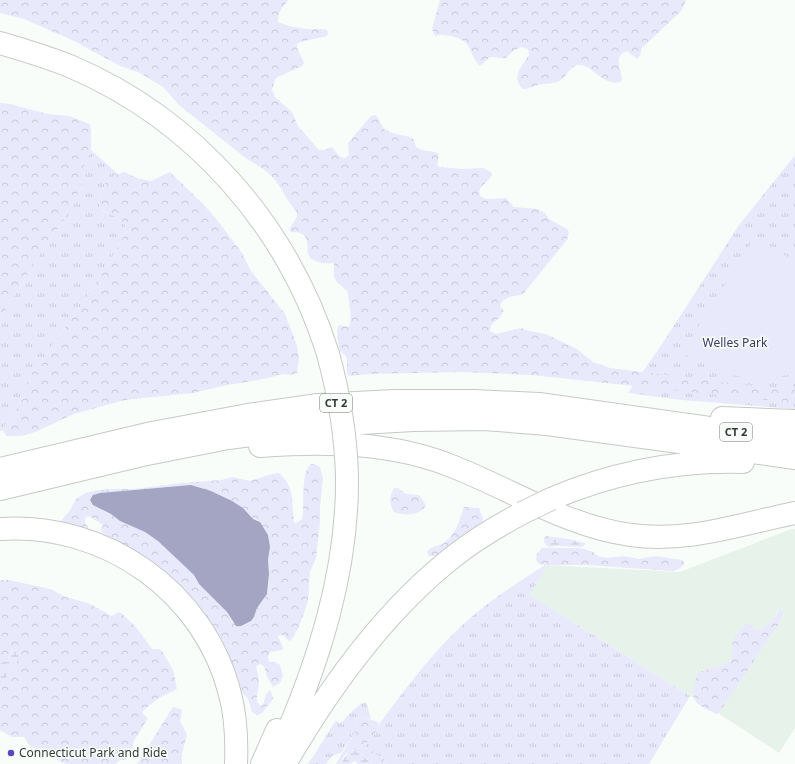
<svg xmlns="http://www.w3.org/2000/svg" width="795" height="764" viewBox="0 0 795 764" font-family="'Noto Sans',sans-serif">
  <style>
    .built { fill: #e7f3ea }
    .grass { fill: url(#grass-tufts) }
    .forest { fill: url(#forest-crowns); fill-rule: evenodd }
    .wetland { fill: url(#wetland-marsh) }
    .pitch { fill: #e9e9fc }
    .water { fill: #a4a4c3 }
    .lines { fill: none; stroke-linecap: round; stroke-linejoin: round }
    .highway-casing { stroke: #c5cac6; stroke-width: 24 }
    .highway { stroke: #fff; stroke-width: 22 }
    .highway-bridge-casing { stroke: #c5cac6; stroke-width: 24; stroke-linecap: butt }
    .highway-bridge { stroke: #fff; stroke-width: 22 }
    .poi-dot { fill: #5b46be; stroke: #f8fdf9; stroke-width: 1.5 }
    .labels { text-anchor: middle; stroke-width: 3; stroke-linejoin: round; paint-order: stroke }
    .shield { fill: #f8fdf9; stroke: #717471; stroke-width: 1 }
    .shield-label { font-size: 11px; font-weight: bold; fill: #373937 }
    .park-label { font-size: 12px; fill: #3e3a66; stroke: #f8fdf9 }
    .poi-label { font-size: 12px; fill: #373937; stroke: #f8fdf9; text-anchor: start }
  </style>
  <defs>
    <pattern id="grass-tufts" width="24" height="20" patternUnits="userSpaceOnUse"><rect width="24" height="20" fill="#e9e9fc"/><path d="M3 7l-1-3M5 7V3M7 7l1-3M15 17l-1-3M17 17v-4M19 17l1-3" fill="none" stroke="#c8c9d9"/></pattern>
    <pattern id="forest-crowns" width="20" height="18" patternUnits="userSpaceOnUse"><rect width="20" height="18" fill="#e9e9fc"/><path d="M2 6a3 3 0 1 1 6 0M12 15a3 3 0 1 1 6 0" fill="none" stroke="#c8c9d9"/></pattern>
    <pattern id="wetland-marsh" width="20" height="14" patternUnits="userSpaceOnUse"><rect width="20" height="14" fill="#e9e9fc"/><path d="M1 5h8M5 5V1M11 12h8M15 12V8" fill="none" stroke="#c8c9d9"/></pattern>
  </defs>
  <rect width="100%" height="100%" fill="#f8fdf9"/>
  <!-- built -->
  <path class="built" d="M791,529H795V728L779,753L718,713L779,624L784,614L777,611L776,616L764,628L758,630H756L749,623L732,651L733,656L731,661L719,666L706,670L693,685L695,699L530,595L547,565L680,572Z"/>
  <!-- grass -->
  <path class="grass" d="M91,150L118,174L106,181L99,200L103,211L115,216L125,224L126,231L113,256L85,300L31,375L21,395L17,408L5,425L3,431H0V319L50,238L62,223L71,204L82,188L83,181V168Z
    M795,155V409L681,400L628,393L664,341L739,225Z
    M545,565H547L530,595L690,696L649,764H390L367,748L365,746C369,738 377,734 379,724C406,688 434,650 468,620C492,599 518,582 545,565Z
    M362,703H366L367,705L371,719L360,716L356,719L355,732L341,753L332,756L326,764H307L313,757L334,723L336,721L340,723L342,722L352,711Z"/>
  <!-- forest -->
  <path class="forest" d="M0,0H288C283,7 277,13 278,22C288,26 297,28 307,29C314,30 321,28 327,30L328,33L327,36L300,42L297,44V48L304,63L302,66L276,78L272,89L275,97L292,112L298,126L319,150H324L332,147L339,156L345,158L349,155L348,143L371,116L375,115C381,119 380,127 386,130C394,135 406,135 412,138C415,140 415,144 416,147C423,152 432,150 439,154L437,164L439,167L462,169L483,168L491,172L492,175C488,182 483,183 479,191L480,196L486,199L506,198L514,207L538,209L545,213L549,219L567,229L569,232L567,240L523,294C515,297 503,295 500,306L504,311L500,317L491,325L490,331L496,334L521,328L529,331L546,334L577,349L593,362L610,368L755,386L795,389V403L531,375L462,372L370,374L350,376L347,374C346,368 349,358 345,355C343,353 341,352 339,351L337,330L339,325L349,327C353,315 348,304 348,292L337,282L334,277V263C329,263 323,264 318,262C299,257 315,239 300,233C298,232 294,232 291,232L289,229L297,217V212C288,203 283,190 275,180C268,171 257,165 247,159L180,106L163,87L140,73L120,66L74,41L24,19L0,13Z
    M440,0H686L683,8L680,12L642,48L640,56L637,59L627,51C610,58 625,71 621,82C602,87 593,63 577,65C571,66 566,76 562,79C555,85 546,83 538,85C533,86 529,89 523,89C510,77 522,66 529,55L528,49L521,47L513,51L506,58L490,57L480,66C467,53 475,41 450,36C445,35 440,34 435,36L432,29Z
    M0,103L10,104L48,114L69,116L90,124L91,130V150L83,168V181L82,188L71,204L62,223L50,238L0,319Z
    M125,172L137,178L151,181L170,172L204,205L217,220L242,253L251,271L285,314L297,345L299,359L297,373L291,375L284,374L259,380L227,385L193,393L125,400L74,414L33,433L20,436H7L3,431L5,425L17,408L21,395L31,375L85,300L113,256L126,231L125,224C117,216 107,214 99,207V200L106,181L118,174Z
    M311,464H315L320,467L323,478L320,508V523L316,558L310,572L308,601L304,613L298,629L292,639L289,641L283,635L278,636L283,648L282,650L270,652L268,657L269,662H275L280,665L283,676L280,683L273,687L267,677L264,666L260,664L256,666C257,672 259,677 259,683C259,691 254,698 259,705H263L266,694L270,690L271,692L273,699L262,713L258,715L252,712L248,699L242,692L235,671L227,658L211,622L168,575L141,554L102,533L101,529L103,525L89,516L85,518V523L88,527L87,528L62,522L61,521L70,510L76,499L85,493L93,491L111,489H134L182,483L221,480L233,477L250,481L272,474L279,473C296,488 291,502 294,522L296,523L302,519C305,505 300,473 311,464ZM156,488L211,491L243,508L253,519L258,521L270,547L268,560L269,574L268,589L267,594L257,608L254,617L251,621L248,623L232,622L227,612L199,584L194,575L158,541L145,532L120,521L111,514L102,510L95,494Z
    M394,488H398L406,494L419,495L426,505C421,516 403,516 394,512C389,504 389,496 394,488Z
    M464,507L479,508L484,522L438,556H429L427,552C431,545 438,547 444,543C458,532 458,522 464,507Z
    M542,548H581L593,552L598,556L606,558L624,556L639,559L656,556L682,560L684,562V565L679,569L671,571L587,565H545L539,564L536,560L537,554Z
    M0,580H9L50,589L66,597L88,603L110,615L112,616L118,612L121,613L136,627L152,649H159L162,651L173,670L177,689L157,699L143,711L142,713L148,718L134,741L132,750L127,759L118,761L116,764H66L30,746L24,737H12L0,730V688L18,659L13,649L7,661L0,663Z
    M779,609L784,612L779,624L719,713L716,714C711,711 701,707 697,703C689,694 694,680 699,672L719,666L731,661C734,655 730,651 732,645C734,636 740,629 746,623H749L756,630L764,628L776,616Z
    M173,707L181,709L182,711L180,722L187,734L182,754V764H137Z
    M360,716L378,722C380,732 369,737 365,746L390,764H372C359,750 350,741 340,764H336L355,732L356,719Z"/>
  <!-- wetland -->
  <path class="wetland" d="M546,536L568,539L585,543V545L581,547L558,546L550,547L547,546L544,542V538Z
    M15,647L19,649L18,659L0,688V663L7,661Z
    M351,750L359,752L372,764H358L355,761L350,764H340L349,751Z"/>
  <!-- pitch -->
  <path class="pitch" d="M762,241L795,262V373C751,385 721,375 682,353L752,242Z"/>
  <!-- water -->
  <path class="water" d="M191,485L211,491L232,501L243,508L253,519L260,522L268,535L270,547L268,560L269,574L267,594L257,608L254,617L251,621L241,626H236L227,612L199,584L194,575L158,541L145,532L120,521L111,514L93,505L90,500L93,495L100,493Z"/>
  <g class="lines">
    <defs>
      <path id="highway" d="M0,43C24,50 48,57 72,67C195,120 288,226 328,354
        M722,418L795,421
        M260,446C326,441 393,442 454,467C512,490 569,527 631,535C687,543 740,524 795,513
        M0,469L152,433L248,415L318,405L394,401H474L539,404L795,440
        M0,489L142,455L228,438L327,425L413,420L485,419L547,424L795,458
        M551,499C612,473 676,460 743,462
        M0,529C105,522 204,591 230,694C236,717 237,740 236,764
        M280,750C318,664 348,572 347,477
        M262,764L277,730
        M285,764C329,688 383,612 453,557C474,540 498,526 522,513"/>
    </defs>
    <!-- highway casing -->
    <use href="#highway" class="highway-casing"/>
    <!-- highway -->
    <use href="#highway" class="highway"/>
    <defs>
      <path id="highway-bridge" d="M328,354C339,394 346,435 347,477
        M522,513L551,499"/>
    </defs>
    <!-- highway-bridge casing -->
    <use href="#highway-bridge" class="highway-bridge-casing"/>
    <!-- highway-bridge -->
    <use href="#highway-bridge" class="highway-bridge"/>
  </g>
  <!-- markers -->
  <circle class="poi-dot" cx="11" cy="753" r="4"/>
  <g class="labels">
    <!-- shield labels -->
    <g class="shield">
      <rect x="320" y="394" width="32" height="18" rx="3"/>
      <rect x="720" y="423" width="32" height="18" rx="3"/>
    </g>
    <g class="shield-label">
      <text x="336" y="407">CT 2</text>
      <text x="736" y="436">CT 2</text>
    </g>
    <!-- park labels -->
    <g class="park-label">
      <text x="735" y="347">Welles Park</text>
    </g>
    <!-- poi labels -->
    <g class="poi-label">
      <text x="19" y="757">Connecticut Park and Ride</text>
    </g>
  </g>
</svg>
